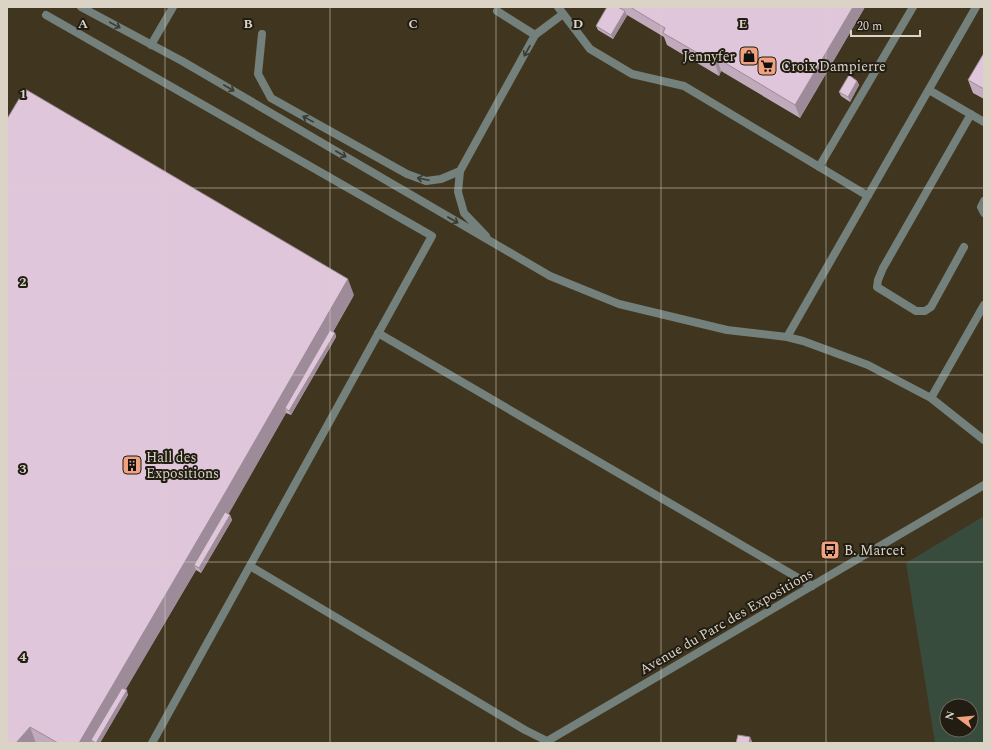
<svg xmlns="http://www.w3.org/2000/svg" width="991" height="750" viewBox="0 0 991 750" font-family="Spectral,serif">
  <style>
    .green { fill: #384c3d; fill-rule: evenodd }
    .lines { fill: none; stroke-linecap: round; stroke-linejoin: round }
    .service { stroke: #73807b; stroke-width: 8 }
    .minor { stroke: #73807b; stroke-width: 8 }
    .wall { fill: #c1aabb }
    .shaded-wall { fill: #9d8b99 }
    .building { fill: #e0c6da; stroke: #9d8b99 }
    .oneway { stroke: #3a3b32 }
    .grid { fill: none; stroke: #dbd4c6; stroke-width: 1; stroke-opacity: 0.55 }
    .labels { text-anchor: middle; stroke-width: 4; stroke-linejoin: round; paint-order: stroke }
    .poi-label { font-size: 14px; fill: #dbd4c6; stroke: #221d13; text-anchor: start }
    .street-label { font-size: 14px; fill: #dbd4c6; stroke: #221d13 }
    .grid-label { font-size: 13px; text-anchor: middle; font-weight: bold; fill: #dbd4c6; stroke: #221d13; stroke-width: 4; stroke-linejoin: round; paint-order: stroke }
  </style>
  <rect width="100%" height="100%" fill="#40351e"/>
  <!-- green -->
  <path class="green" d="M984,516V743H935L906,563ZM947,706H971V730H947Z"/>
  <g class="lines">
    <!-- service -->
    <path class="service" d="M81,7L182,61L550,276L619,304L727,330L787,337L803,341L868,365L931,398L984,440
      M558,7L590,49L632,74L684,86L868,196
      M497,11L535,35
      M46,15L432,236L152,743
      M262,34L258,74L271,98L407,174L426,181L441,179L460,171
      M151,45L173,7
      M929,90L984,122
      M819,167L913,7
      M984,201L981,207L984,213
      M486,236L464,213L458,192L460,171L535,35L563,14
      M964,247L931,307L925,311H916L877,287L878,280L883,268L971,114
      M378,333L812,586
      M787,337L976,7
      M931,398L984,305
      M250,566L525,730L547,741"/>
    <!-- minor -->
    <path class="minor" d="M544,743L984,485"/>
  </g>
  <!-- wall -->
  <path class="wall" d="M607,7H865L800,118L721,71L719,76L667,45L664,37L627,15L613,39L598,30L596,26Z
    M984,53V99L973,93L968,80Z
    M857,81L859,85L850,102L841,96L839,92Z
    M354,295L333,332L335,333L336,337L291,415L286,413L228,514L230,515L232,520L201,573L196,570L125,690L128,695L100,743H7Z"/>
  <!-- shaded-wall -->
  <path class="shaded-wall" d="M853,7H865L800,118L795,105Z
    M625,11L627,16L613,39L611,35Z
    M717,58L721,71L719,76L715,63Z
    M857,81L859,85L850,102L848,97Z
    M348,279L354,295L288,410L285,408L286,413L227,517L194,565L196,570L95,742L91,740L92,743H79Z
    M335,333L336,337L291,415L289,411Z
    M230,515L232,520L201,573L199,568Z
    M127,690L128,695L100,743H96Z
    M30,727L36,743H16Z
    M750,737L752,741V743H749Z"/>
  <!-- building -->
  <path class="building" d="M607,7H618L625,11L611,35L596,26Z
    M630,7H853L795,105L717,58L715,63L663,33L665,28Z
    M984,53V89L968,80Z
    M849,75L857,81L848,97L839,92Z
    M25,89L348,279L221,500L79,743H58L30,727L16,743H7V119Z
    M330,330L335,333L289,411L285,408Z
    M225,512L230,515L199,568L194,565Z
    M122,688L127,690L96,743L91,740Z
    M738,735L750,737L749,743H736Z"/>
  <!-- one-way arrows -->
  <defs><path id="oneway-shaft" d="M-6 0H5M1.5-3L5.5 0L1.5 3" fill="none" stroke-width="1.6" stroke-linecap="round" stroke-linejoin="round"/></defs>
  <g class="oneway">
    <use href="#oneway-shaft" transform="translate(115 25) rotate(28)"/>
    <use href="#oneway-shaft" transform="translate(527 51) rotate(119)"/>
    <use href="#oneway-shaft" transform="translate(229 88) rotate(30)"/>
    <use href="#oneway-shaft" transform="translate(308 119) rotate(-151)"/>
    <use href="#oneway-shaft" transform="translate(341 154) rotate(30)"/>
    <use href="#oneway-shaft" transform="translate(423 179) rotate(-168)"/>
    <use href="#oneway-shaft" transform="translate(453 220) rotate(30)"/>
  </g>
  <!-- grid -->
  <path class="grid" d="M165,7V743M330,7V743M496,7V743M661,7V743M826,7V743M7,188H984M7,375H984M7,562H984"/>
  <!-- icons -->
  <defs>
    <symbol id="shop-square" viewBox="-11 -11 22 22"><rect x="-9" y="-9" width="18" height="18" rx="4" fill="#f1a17d" stroke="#221d13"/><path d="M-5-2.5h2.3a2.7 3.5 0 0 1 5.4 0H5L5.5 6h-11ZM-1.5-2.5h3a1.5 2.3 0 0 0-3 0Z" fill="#111"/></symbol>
    <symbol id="supermarket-square" viewBox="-11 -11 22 22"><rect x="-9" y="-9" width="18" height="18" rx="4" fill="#f1a17d" stroke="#221d13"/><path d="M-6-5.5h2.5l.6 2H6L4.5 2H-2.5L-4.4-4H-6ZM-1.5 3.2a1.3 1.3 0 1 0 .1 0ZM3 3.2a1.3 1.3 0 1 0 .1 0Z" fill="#111"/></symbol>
    <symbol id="building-square" viewBox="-11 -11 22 22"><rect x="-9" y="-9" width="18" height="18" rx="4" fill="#f1a17d" stroke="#221d13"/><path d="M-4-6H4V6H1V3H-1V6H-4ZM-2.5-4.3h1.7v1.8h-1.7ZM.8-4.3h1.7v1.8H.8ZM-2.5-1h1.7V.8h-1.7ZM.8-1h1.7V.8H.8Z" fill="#111"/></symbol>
    <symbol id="bus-square" viewBox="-11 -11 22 22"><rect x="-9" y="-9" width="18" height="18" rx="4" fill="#f1a17d" stroke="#221d13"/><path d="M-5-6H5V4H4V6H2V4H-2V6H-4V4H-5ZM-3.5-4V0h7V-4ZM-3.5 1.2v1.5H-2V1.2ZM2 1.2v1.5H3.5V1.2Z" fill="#111"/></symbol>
  </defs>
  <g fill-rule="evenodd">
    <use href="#shop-square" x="738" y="45" width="22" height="22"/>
    <use href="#supermarket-square" x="756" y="55" width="22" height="22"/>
    <use href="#building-square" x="121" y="454" width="22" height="22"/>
    <use href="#bus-square" x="819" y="539" width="22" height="22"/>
  </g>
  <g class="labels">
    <!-- poi labels -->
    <g class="poi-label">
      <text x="735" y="61" text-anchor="end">Jennyfer</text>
      <text x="781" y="71">Croix Dampierre</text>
      <text x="146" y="462">Hall des<tspan x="146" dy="16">Expositions</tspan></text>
      <text x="844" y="555">B. Marcet</text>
    </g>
    <!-- street labels -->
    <g class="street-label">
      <text transform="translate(726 621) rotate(-30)" y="5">Avenue du Parc des Expositions</text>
    </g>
  </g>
  <g class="grid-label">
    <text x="83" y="28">A</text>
    <text x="248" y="28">B</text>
    <text x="413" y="28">C</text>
    <text x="578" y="28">D</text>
    <text x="743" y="28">E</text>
    <text x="23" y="98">1</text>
    <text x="23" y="286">2</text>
    <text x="23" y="473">3</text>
    <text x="23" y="661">4</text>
  </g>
  <!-- border -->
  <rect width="991" height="750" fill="none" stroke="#dbd4c6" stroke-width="16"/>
  <!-- north arrow -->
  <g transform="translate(959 718) rotate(286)"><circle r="19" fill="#221d13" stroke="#6c665b"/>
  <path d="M0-3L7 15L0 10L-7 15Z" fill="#f1a17d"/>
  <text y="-6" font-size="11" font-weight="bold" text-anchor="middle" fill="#dbd4c6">N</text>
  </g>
  <!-- scale -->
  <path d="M851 30v6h69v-6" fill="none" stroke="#dbd4c6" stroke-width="2"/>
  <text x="857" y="30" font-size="12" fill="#dbd4c6" stroke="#221d13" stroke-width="3" paint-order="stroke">20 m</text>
</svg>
